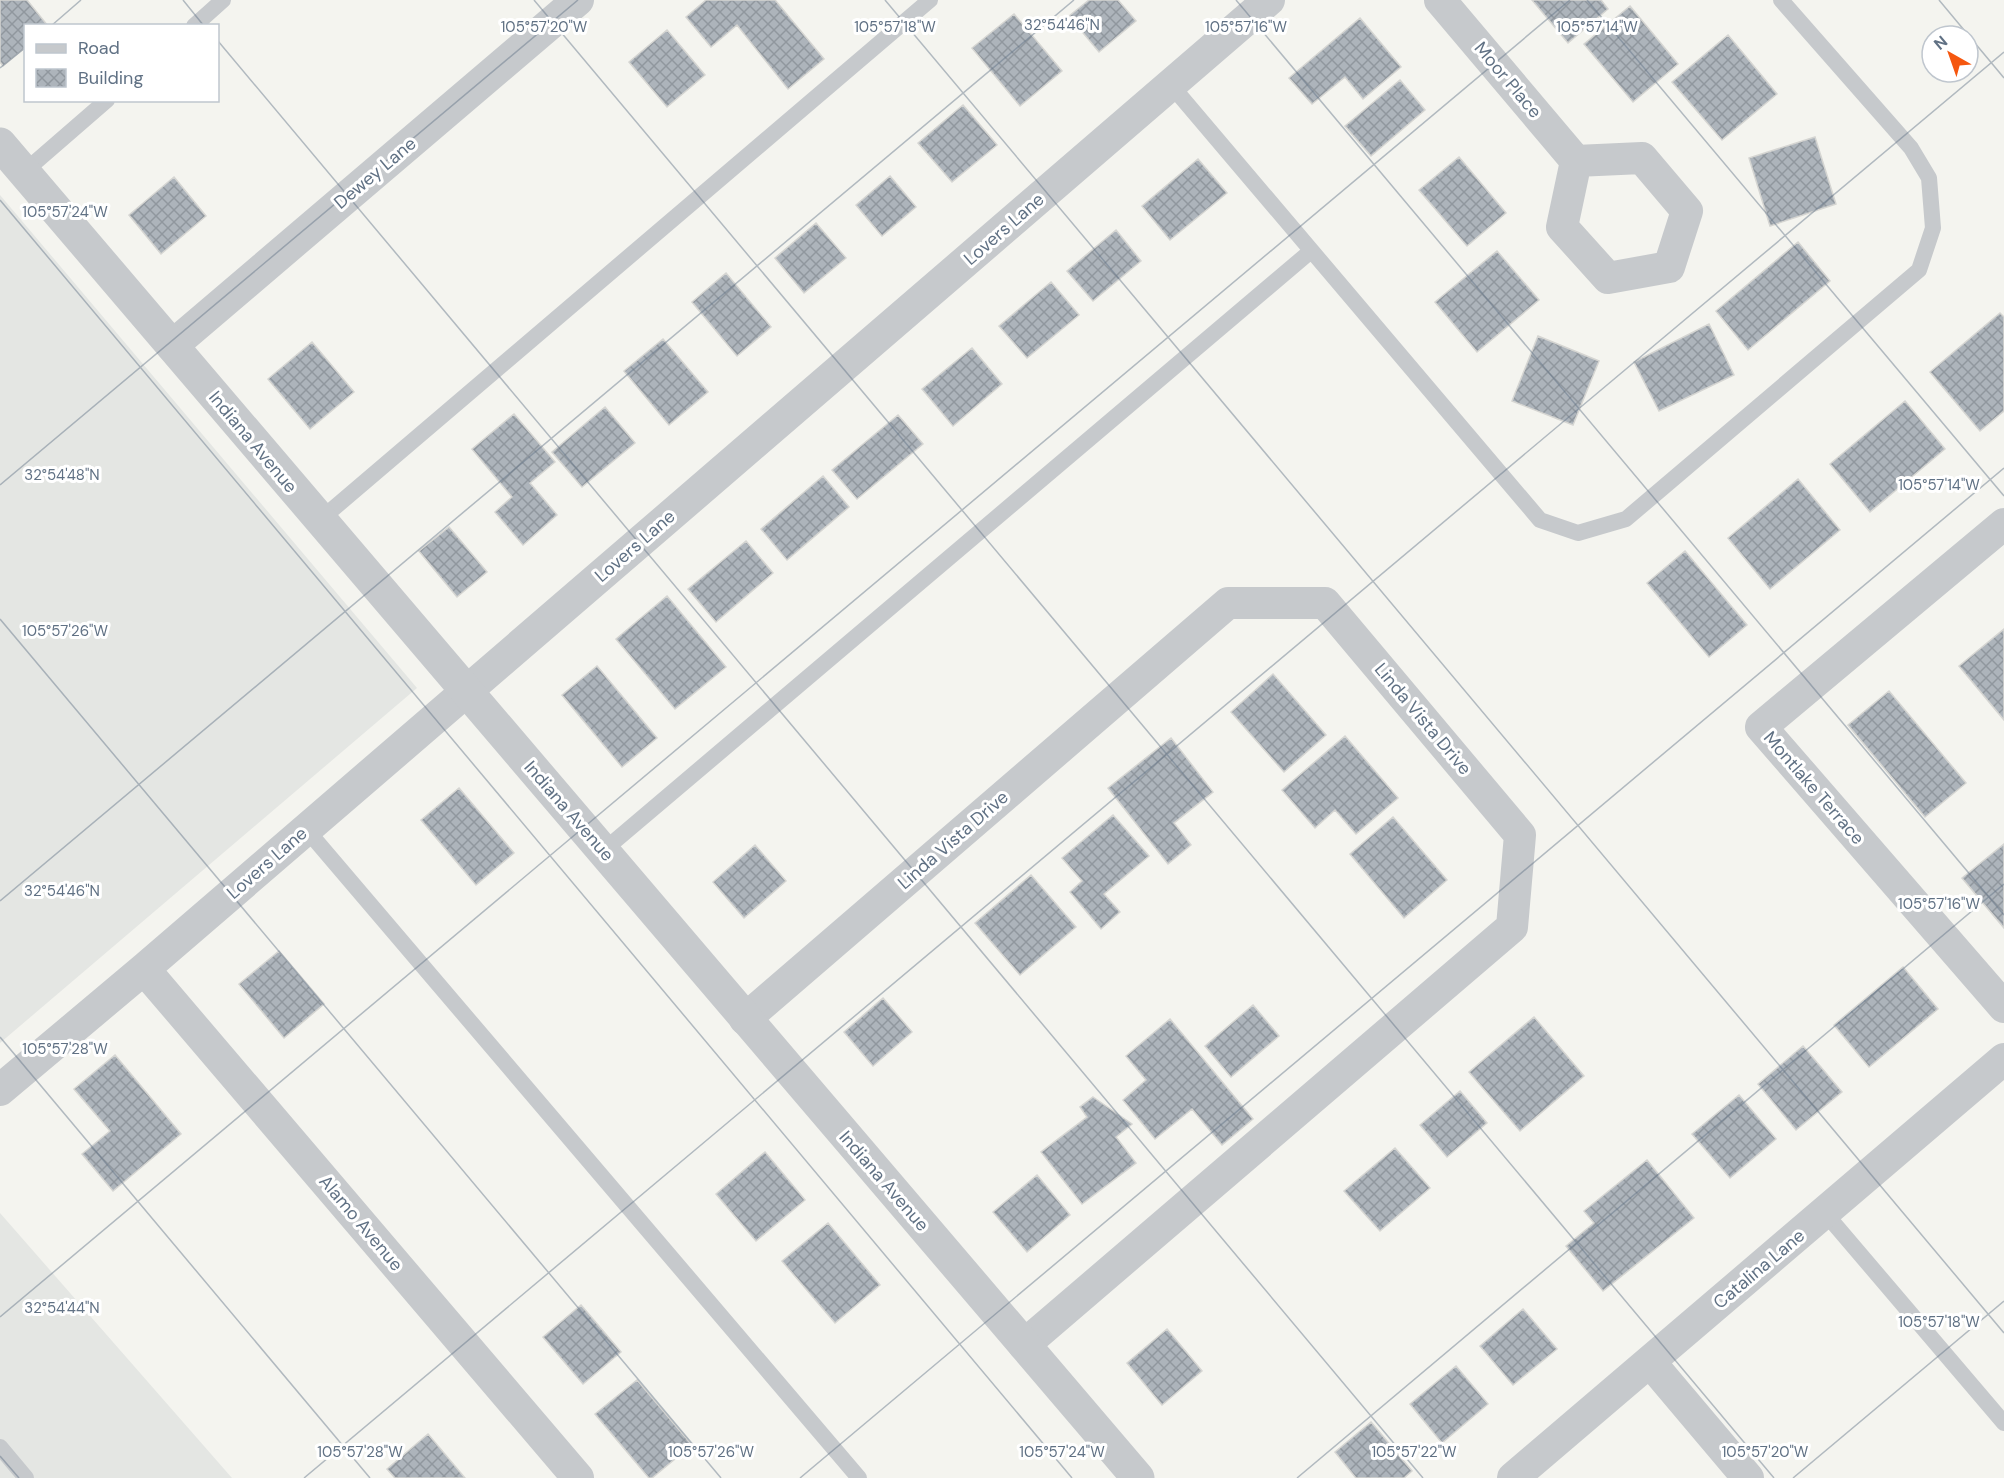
<svg xmlns="http://www.w3.org/2000/svg" width="2004" height="1478" viewBox="0 0 2004 1478" font-family="'DM Sans',sans-serif">
  <style>
    .built { fill: #e4e6e3 }
    .building { fill: url(#building-cross-hatch); stroke: #d5d5d2; stroke-width: 1.5 }
    .lines { fill: none; stroke-linecap: round; stroke-linejoin: round }
    .service { stroke: #c6c9cc; stroke-width: 16 }
    .minor { stroke: #c6c9cc; stroke-width: 32 }
    .tertiary { stroke: #c6c9cc; stroke-width: 33 }
    .ticks { fill: none; stroke: #607184; stroke-width: 1.5; stroke-opacity: 0.45 }
    .labels { text-anchor: middle; stroke-width: 6; stroke-linejoin: round; paint-order: stroke }
    .street-label { font-size: 18px; fill: #607184; stroke: #fff }
    .ticks-label { font-size: 15px; text-anchor: middle; fill: #607184; stroke: #fff; stroke-width: 6; stroke-linejoin: round; paint-order: stroke }
  </style>
  <defs>
    <pattern id="building-cross-hatch" width="8" height="8" patternUnits="userSpaceOnUse" patternTransform="scale(1.5)"><rect width="8" height="8" fill="#adb4bb"/><path d="M0 0l8 8M0 8l8-8" fill="none" stroke="#90979e"/></pattern>
  </defs>
  <rect width="100%" height="100%" fill="#f4f4ef"/>
  <!-- built -->
  <path class="built" d="M0,195L417,688L0,1043Z
    M0,1213L232,1478H0Z"/>
  <!-- building -->
  <path class="building" d="M0,0H27L48,26H26V47L3,66L0,62Z
    M706,0H775L824,59L788,89L737,25L711,47L686,17Z
    M1089,0H1118L1136,21L1099,52L1069,16Z
    M1532,0H1601L1608,9L1568,43Z
    M1630,6L1678,64L1633,102L1584,44Z
    M1014,14L1062,71L1020,106L972,48Z
    M1360,18L1401,67L1363,99L1345,77L1312,104L1289,78Z
    M667,30L705,75L667,107L629,62Z
    M1728,35L1777,94L1722,140L1672,82Z
    M1400,80L1425,110L1371,156L1345,126Z
    M963,105L997,145L952,182L918,143Z
    M1815,137L1836,204L1770,226L1749,158Z
    M1459,157L1506,213L1467,246L1419,190Z
    M1198,159L1227,193L1170,240L1142,206Z
    M890,176L916,207L882,236L856,205Z
    M174,177L206,216L161,254L129,215Z
    M816,223L846,258L804,293L775,258Z
    M1116,230L1141,261L1093,301L1067,271Z
    M1798,242L1830,281L1748,350L1716,311Z
    M1497,251L1539,300L1477,352L1435,302Z
    M726,273L771,327L737,356L692,302Z
    M1051,282L1079,315L1027,358L999,326Z
    M2000,313L2004,317V411L1980,431L1930,372Z
    M1709,324L1734,375L1659,411L1634,362Z
    M1538,336L1599,361L1573,425L1512,401Z
    M663,339L708,392L669,425L624,371Z
    M312,342L354,392L310,429L268,379Z
    M972,348L1002,384L953,426L922,389Z
    M1905,401L1945,449L1870,512L1830,464Z
    M605,407L635,443L582,487L552,452Z
    M514,414L555,462L530,483L557,515L523,545L495,512L512,497L472,449Z
    M898,415L923,444L857,499L832,470Z
    M823,476L849,507L787,560L761,529Z
    M1798,479L1840,530L1770,589L1728,538Z
    M449,527L487,572L457,597L419,551Z
    M746,541L773,573L716,622L688,589Z
    M1685,551L1747,625L1709,657L1647,583Z
    M667,596L726,667L675,709L616,639Z
    M2004,629V720L1959,666Z
    M597,666L657,738L622,767L562,695Z
    M1273,674L1326,735L1284,772L1231,712Z
    M1889,691L1966,783L1925,817L1848,725Z
    M1345,736L1398,798L1356,834L1335,810L1315,828L1282,790Z
    M1171,738L1213,792L1174,823L1191,845L1168,864L1108,788Z
    M459,788L514,853L476,885L421,820Z
    M1113,815L1149,856L1104,894L1120,912L1101,929L1070,892L1082,881L1062,858Z
    M1393,817L1447,880L1404,918L1350,854Z
    M2004,844V928L1962,878Z
    M755,845L786,881L744,918L713,882Z
    M1031,875L1076,927L1020,975L975,923Z
    M279,951L324,1004L284,1038L239,984Z
    M1903,967L1938,1009L1869,1067L1834,1025Z
    M883,998L912,1032L873,1066L844,1032Z
    M1253,1005L1279,1036L1231,1077L1205,1046Z
    M1534,1017L1584,1076L1520,1131L1469,1072Z
    M1170,1019L1253,1119L1222,1145L1192,1109L1155,1139L1123,1100L1146,1080L1126,1056Z
    M1803,1046L1842,1092L1796,1130L1758,1084Z
    M115,1055L181,1134L113,1191L82,1154L110,1131L74,1089Z
    M1460,1091L1487,1123L1447,1157L1420,1125Z
    M1739,1095L1776,1139L1730,1178L1692,1134Z
    M1093,1097L1132,1124L1116,1137L1136,1163L1082,1204L1041,1152L1087,1117L1080,1107Z
    M1395,1148L1430,1188L1380,1231L1344,1191Z
    M765,1152L805,1200L756,1241L716,1194Z
    M1647,1160L1694,1218L1603,1291L1566,1246L1594,1223L1584,1211Z
    M1037,1175L1070,1215L1027,1252L993,1212Z
    M828,1223L880,1285L835,1323L782,1261Z
    M581,1305L621,1352L583,1384L543,1337Z
    M1523,1309L1557,1349L1513,1385L1480,1346Z
    M1167,1329L1202,1371L1162,1405L1127,1363Z
    M1456,1366L1488,1404L1442,1443L1410,1404Z
    M637,1380L692,1445L652,1478H649L595,1414Z
    M1371,1422L1412,1471L1404,1478H1356L1335,1452Z
    M428,1434L465,1478H395L387,1469Z"/>
  <g class="lines">
    <!-- service -->
    <path class="service" d="M194,26L223,0
      M1171,85L1540,520L1578,533L1626,519L1919,270L1933,228L1929,178L1911,148L1781,0
      M24,172L107,100
      M320,520L930,0
      M306,829L859,1478
      M603,851L1311,251
      M1825,1213L2004,1423
      M0,1447L26,1478"/>
    <!-- minor -->
    <path class="minor" d="M1440,0L1576,161
      M1642,158L1687,211L1669,267L1608,278L1562,227L1576,161Z
      M172,346L578,0
      M2004,524L1761,727L2004,1007
      M144,969L578,1478
      M745,1019L1228,603H1325L1520,835L1512,927L1024,1345
      M0,1090L144,969L1269,0
      M1650,1362L1748,1478
      M1513,1478L2004,1059"/>
    <!-- tertiary -->
    <path class="tertiary" d="M0,144L1138,1478"/>
  </g>
  <!-- ticks -->
  <path class="ticks" d="M183,0L204,26M534,0L1774,1478M885,0L2004,1333M1236,0L2004,915M1587,0L2004,496M1939,0L2004,78M51,26L81,0M218,41L1423,1478M0,68L26,47M0,200L1072,1478M0,485L578,0M0,619L721,1478M0,901L1074,0M0,1037L370,1478M0,1317L1570,0M0,1456L19,1478M304,1478L2004,52M800,1478L2004,468M1297,1478L2004,884M1793,1478L2004,1301"/>
  <g class="labels">
    <!-- street labels -->
    <g class="street-label">
      <text transform="translate(1508 80) rotate(50)" y="6">Moor Place</text>
      <text transform="translate(375 173) rotate(-40)" y="6">Dewey Lane</text>
      <text transform="translate(1004 229) rotate(-41)" y="6">Lovers Lane</text>
      <text transform="translate(253 442) rotate(50)" y="6">Indiana Avenue</text>
      <text transform="translate(635 546) rotate(-41)" y="6">Lovers Lane</text>
      <text transform="translate(1423 719) rotate(50)" y="6">Linda Vista Drive</text>
      <text transform="translate(1814 788) rotate(49)" y="6">Montlake Terrace</text>
      <text transform="translate(569 811) rotate(49)" y="6">Indiana Avenue</text>
      <text transform="translate(953 840) rotate(-41)" y="6">Linda Vista Drive</text>
      <text transform="translate(267 863) rotate(-41)" y="6">Lovers Lane</text>
      <text transform="translate(884 1181) rotate(49)" y="6">Indiana Avenue</text>
      <text transform="translate(361 1223) rotate(50)" y="6">Alamo Avenue</text>
      <text transform="translate(1759 1269) rotate(-40)" y="6">Catalina Lane</text>
    </g>
  </g>
  <g class="ticks-label">
    <text x="1062" y="30">32°54'46"N</text>
    <text x="544" y="32">105°57'20"W</text>
    <text x="1597" y="32">105°57'14"W</text>
    <text x="895" y="32">105°57'18"W</text>
    <text x="1246" y="32">105°57'16"W</text>
    <text x="65" y="217">105°57'24"W</text>
    <text x="62" y="480">32°54'48"N</text>
    <text x="1939" y="490">105°57'14"W</text>
    <text x="65" y="636">105°57'26"W</text>
    <text x="62" y="896">32°54'46"N</text>
    <text x="1939" y="909">105°57'16"W</text>
    <text x="65" y="1054">105°57'28"W</text>
    <text x="62" y="1313">32°54'44"N</text>
    <text x="1939" y="1327">105°57'18"W</text>
    <text x="360" y="1457">105°57'28"W</text>
    <text x="711" y="1457">105°57'26"W</text>
    <text x="1062" y="1457">105°57'24"W</text>
    <text x="1414" y="1457">105°57'22"W</text>
    <text x="1765" y="1457">105°57'20"W</text>
  </g>
  <!-- legend -->
  <rect x="24" y="24" width="195" height="78" fill="#ffffff" stroke="#bfc6ce" stroke-width="1.5"/>
  <rect x="36" y="44" width="30" height="9" fill="#c6c9cc" stroke="#bfc6ce" stroke-width="1.5"/>
  <text x="78" y="54" font-size="18" fill="#607184">Road</text>
  <rect x="36" y="69" width="30" height="18" fill="url(#building-cross-hatch)" stroke="#bfc6ce" stroke-width="1.5"/>
  <text x="78" y="84" font-size="18" fill="#607184">Building</text>
  <!-- north arrow -->
  <g transform="translate(1950 54) rotate(320)"><circle r="28" fill="#ffffff" stroke="#bfc6ce" stroke-width="1.5"/>
  <path d="M0-4.5L10 22L0 15L-10 22Z" fill="#f5570f"/>
  <text y="-9" font-size="16" font-weight="bold" text-anchor="middle" fill="#607184">N</text>
  </g>
</svg>
